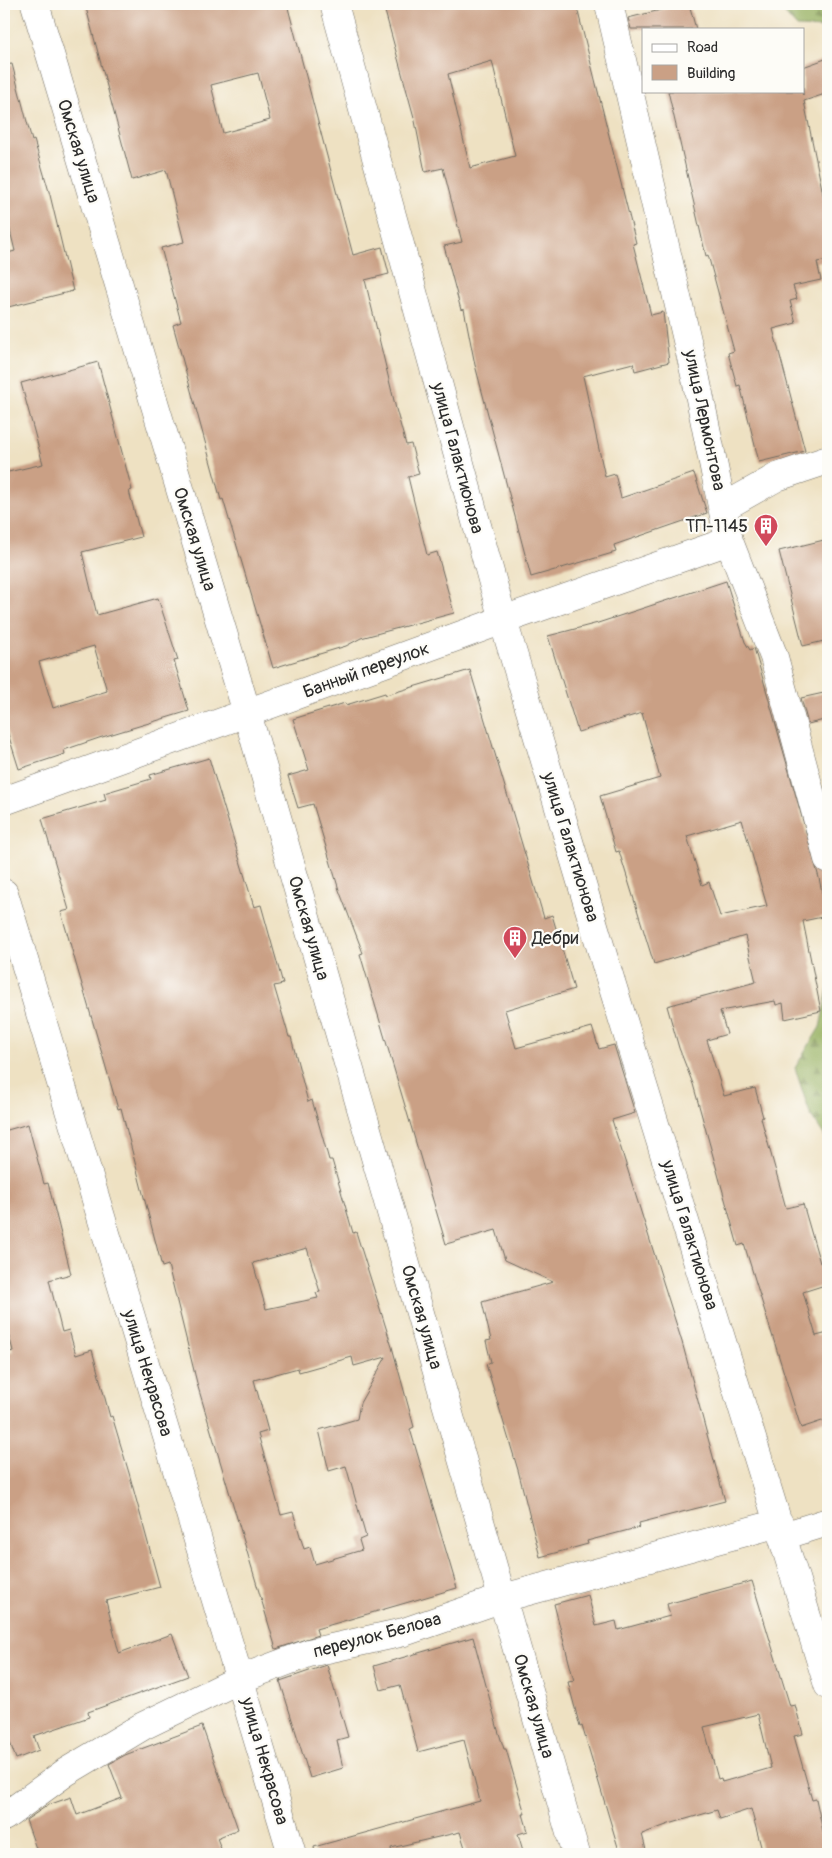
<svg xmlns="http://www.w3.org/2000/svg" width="832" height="1858" viewBox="0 0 832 1858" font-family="Pangolin,sans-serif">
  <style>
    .forest { fill: url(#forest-firs); stroke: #606e46 }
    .building { fill: #caa085; fill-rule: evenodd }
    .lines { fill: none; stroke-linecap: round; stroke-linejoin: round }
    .minor-casing { stroke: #6f6b60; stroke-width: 29 }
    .tertiary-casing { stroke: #6f6b60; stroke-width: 29 }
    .minor { stroke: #fff; stroke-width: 28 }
    .tertiary { stroke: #fff; stroke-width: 28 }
    .labels { text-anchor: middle; stroke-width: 4.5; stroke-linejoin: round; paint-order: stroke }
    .street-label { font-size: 18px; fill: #2b2b2b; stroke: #fdfcf7 }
    .poi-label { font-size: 18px; fill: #2b2b2b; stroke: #fdfcf7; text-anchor: end }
  </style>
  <defs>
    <pattern id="forest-firs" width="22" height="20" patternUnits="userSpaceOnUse" patternTransform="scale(1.25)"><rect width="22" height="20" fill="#96b060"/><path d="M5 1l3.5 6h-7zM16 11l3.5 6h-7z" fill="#7b8f4f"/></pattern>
  </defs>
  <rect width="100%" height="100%" fill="#fdfcf7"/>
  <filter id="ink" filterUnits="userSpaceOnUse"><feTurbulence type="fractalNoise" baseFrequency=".02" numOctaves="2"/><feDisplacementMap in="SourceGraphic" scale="10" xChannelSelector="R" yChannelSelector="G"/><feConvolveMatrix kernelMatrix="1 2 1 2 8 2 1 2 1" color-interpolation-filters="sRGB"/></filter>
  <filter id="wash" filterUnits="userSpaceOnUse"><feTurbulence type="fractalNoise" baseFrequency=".0096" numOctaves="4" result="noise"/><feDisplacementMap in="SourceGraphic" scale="20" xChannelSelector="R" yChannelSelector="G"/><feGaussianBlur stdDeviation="1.12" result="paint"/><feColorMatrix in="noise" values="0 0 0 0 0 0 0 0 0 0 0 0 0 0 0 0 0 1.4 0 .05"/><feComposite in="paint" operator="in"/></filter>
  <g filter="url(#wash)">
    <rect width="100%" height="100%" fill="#eee1c2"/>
    <!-- forest -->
    <path class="forest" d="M776,4H828V28L797,27Z
      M828,989V1141L810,1114L795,1068L820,1027Z"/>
    <g id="blocks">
      <!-- building -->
      <path class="building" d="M85,4H287L353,255L382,247L389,274L365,280L396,409L406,445L411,444L419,474L408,477L427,555L437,552L454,613L361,638L346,646L273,668L223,499L221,500L173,325L181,322L161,248L184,242L166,170L132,180ZM258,73L270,120L223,133L211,85Z
        M383,4H576L636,243L633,244L651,315L663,312L669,362L635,371L633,363L583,376L605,477L615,474L621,498L694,473L707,513L614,545L616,552L531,577L475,365L464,309L461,310L444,246L462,242L443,168L425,172L415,121ZM492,61L515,156L470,168L448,74Z
        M685,4H689L696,29H631L628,18Z
        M828,58V93L804,101L824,199H828V260L817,262L821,280L793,286L797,299L790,301L796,323L773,329L805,451L759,462L740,385L737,386L728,353L734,351L708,255L706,256L668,91H802L803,95V67Z
        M12,64L32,141L34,140L50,195L73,291L4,308V254L15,251L4,206V65Z
        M98,362L132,490L129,491L141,537L82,552L97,615L158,598L178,660L174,661L189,711L99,738L64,750L65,754L19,769L4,721V473L43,464L21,383ZM94,646L107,691L53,708L39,662Z
        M828,539V640L803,646L779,551Z
        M726,581L745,642L750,650L754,648L765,686L819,878L827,916L803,921L821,1011L785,1019L783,1003L776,1005L775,1001L720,1011L727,1034L707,1040L724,1096L755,1088L763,1117L761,1118L786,1208L803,1204L820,1263L828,1261V1284L803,1292L816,1336L828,1333V1419L801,1428L744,1244L738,1246L693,1084L679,1048L667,1006L756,982L745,936L654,964L619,851L616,852L600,796L660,778L642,713L578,732L548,636L598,623ZM742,820L767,906L720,916L709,882L702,885L687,836Z
        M470,670L544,918L552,915L574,989L505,1010L516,1048L592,1027L599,1049L614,1045L635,1113L612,1120L682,1342L725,1501L639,1523L640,1527L587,1541L588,1544L540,1557L518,1470L486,1364L491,1362L486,1341L491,1340L482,1302L553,1282L505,1260L496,1230L446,1244L360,954L363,953L339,890L313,804L298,808L288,776L309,770L293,719L345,703L346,705L385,693L386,695Z
        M828,692V719L808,724L801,698Z
        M209,758L254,907L261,905L283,984L274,986L289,1037H291L308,1102L312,1100L329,1160H332L353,1233L356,1232L392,1347L414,1427L410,1429L457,1588L316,1629L318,1635L276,1649L198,1387L168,1265L162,1267L121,1108L118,1109L61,912L69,910L42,819L106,800L104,793L151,779L150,775ZM307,1248L320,1292L316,1293L318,1298L266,1309L253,1263ZM352,1357L354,1366L386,1357L360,1403L357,1419L319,1430L329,1471L346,1466L366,1537L359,1540L362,1550L315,1564L310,1547L304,1549L293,1512L281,1515L258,1434L268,1431L254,1380L298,1368L299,1372Z
        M28,1124L44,1184L48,1183L71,1274L49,1280L62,1332L69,1330L76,1355L92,1350L110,1417L112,1416L129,1473L160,1587L106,1601L119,1653L172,1634L188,1676L88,1712L89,1717L34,1736L39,1750L16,1759L4,1726V1354L13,1351L4,1316V1131Z
        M752,1581L790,1706L795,1705L803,1734L794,1736L812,1800L816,1799L828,1854H763L751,1809L720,1819L717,1810L669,1824L642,1834L646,1850L630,1854H620L582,1726L580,1727L568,1682L574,1681L554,1604L588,1595L596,1626L616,1621L618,1630L670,1616L667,1604ZM758,1714L771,1768L722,1782L721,1778L718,1779L704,1727Z
        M473,1637L498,1730L504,1749H506L525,1814H523L528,1831L518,1834L524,1854H467L460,1832L391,1848L392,1854H315L314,1847L480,1801L464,1740L418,1752L400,1685L381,1690L374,1666Z
        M327,1665L348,1737L337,1740L343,1768L310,1778L280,1681Z
        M202,1726L238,1829L217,1838L223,1854H38L26,1820L51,1803V1804L71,1797L77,1815L122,1798L109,1764L125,1755Z"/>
    </g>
  </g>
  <g filter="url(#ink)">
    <use href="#blocks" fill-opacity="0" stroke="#6f6b60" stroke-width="1"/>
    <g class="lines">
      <defs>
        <path id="minor" d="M35,4L247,713L576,1854
          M334,4L503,620L605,962L828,1685
          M609,4L696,379L729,541L774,657L828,859
          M724,507L777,477L828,460
          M4,801L503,620L729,541
          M783,1536L828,1522
          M4,1817L66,1772L143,1726L240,1679L309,1653L404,1632L503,1598L779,1523"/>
        <path id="tertiary" d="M4,893L292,1854"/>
      </defs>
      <!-- minor casing -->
      <use href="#minor" class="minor-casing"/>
      <!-- tertiary casing -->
      <use href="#tertiary" class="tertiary-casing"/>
      <!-- minor -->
      <use href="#minor" class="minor"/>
      <!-- tertiary -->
      <use href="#tertiary" class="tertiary"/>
    </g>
  </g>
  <!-- icons -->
  <defs>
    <symbol id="building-pin" viewBox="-11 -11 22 30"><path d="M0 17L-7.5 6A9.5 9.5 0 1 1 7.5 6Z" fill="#d1495b" stroke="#fdfcf7"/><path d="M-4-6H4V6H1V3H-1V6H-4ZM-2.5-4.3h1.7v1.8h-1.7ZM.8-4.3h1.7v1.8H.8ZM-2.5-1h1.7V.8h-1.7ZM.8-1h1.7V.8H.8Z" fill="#fff"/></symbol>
  </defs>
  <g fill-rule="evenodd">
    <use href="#building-pin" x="752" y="512" width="28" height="38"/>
    <use href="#building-pin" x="501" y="924" width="28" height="38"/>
  </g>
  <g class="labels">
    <!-- street labels -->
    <g class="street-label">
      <text transform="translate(79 151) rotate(73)" y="6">Омская улица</text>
      <text transform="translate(705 420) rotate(78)" y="6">улица Лермонтова</text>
      <text transform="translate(458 458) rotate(75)" y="6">улица Галактионова</text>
      <text transform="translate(195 539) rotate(73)" y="6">Омская улица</text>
      <text transform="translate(366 670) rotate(-20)" y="6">Банный переулок</text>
      <text transform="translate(571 847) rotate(73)" y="6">улица Галактионова</text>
      <text transform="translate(309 928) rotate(74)" y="6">Омская улица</text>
      <text transform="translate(690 1235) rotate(73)" y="6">улица Галактионова</text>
      <text transform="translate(422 1317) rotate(74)" y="6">Омская улица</text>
      <text transform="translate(148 1373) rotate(73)" y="6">улица Некрасова</text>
      <text transform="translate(377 1635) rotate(-15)" y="6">переулок Белова</text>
      <text transform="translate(534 1706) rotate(74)" y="6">Омская улица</text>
      <text transform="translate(265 1761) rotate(74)" y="6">улица Некрасова</text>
    </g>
    <!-- poi labels -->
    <g class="poi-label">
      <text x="748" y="532">ТП-1145</text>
      <text x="532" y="944" text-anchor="start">Дебри</text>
    </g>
  </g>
  <!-- margin -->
  <rect width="832" height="1858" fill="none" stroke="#fdfcf7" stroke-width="20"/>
  <!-- legend -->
  <rect x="642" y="28" width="162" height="65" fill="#fdfcf7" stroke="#a9a8a5"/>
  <rect x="652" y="44" width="25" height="8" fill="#ffffff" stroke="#a9a8a5"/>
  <text x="687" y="52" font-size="15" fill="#2b2b2b">Road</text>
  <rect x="652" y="65" width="25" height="15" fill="#caa085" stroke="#a9a8a5"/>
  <text x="687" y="78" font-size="15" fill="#2b2b2b">Building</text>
</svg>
